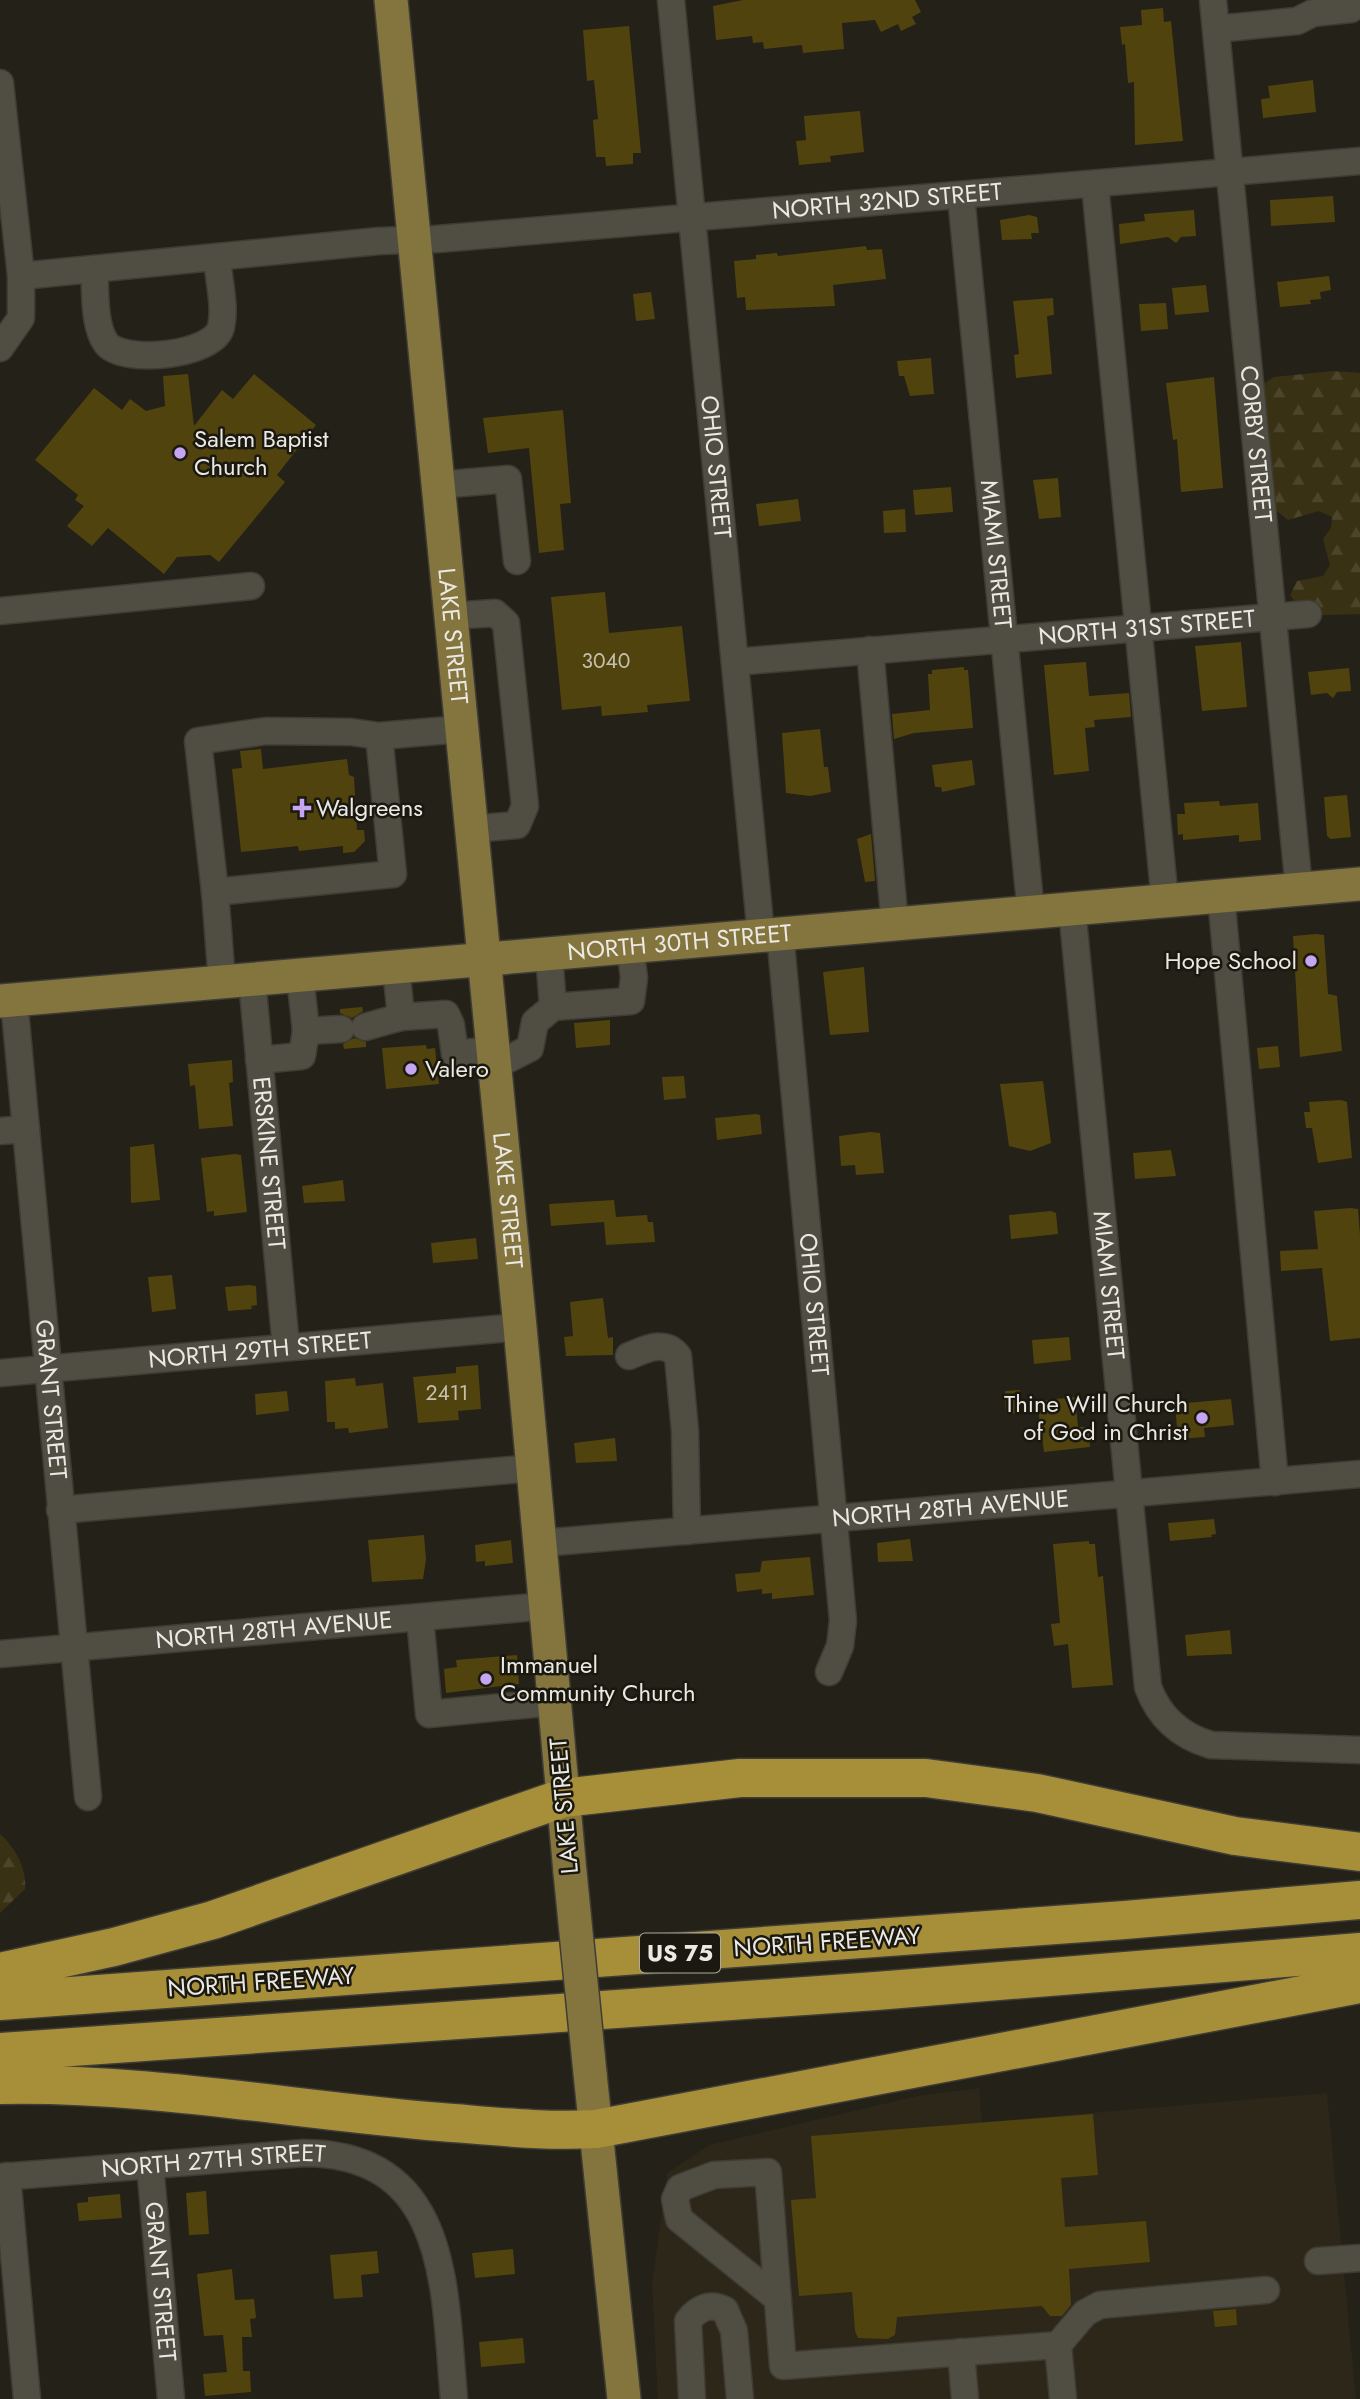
<svg xmlns="http://www.w3.org/2000/svg" width="1360" height="2399" viewBox="0 0 1360 2399" font-family="Jost,sans-serif">
  <style>
    .built { fill: #2c2718 }
    .forest { fill: url(#forest-firs) }
    .building { fill: #51430e }
    .lines { fill: none; stroke-linecap: round; stroke-linejoin: round }
    .minor-casing { stroke: #3e3c35; stroke-width: 29 }
    .major-casing { stroke: #3e3c35; stroke-width: 36 }
    .highway-casing { stroke: #3e3c35; stroke-width: 41 }
    .minor { stroke: #504d43; stroke-width: 26 }
    .major { stroke: #84743d; stroke-width: 33 }
    .highway { stroke: #a78e39; stroke-width: 38 }
    .major-bridge-casing { stroke: #3e3c35; stroke-width: 36; stroke-linecap: butt }
    .major-bridge { stroke: #84743d; stroke-width: 33 }
    .poi-dot { fill: #c5a7f1; stroke: #1a180f; stroke-width: 2.5 }
    .labels { text-anchor: middle; stroke-width: 5; stroke-linejoin: round; paint-order: stroke }
    .number-label { font-size: 21px; fill: #c4c0ae }
    .shield { fill: #1a180f; stroke: #acaaa3; stroke-width: 2 }
    .shield-label { font-size: 23px; font-weight: bold; fill: #ebe9e3 }
    .street-label { font-size: 24px; fill: #ebe9e3; stroke: #1a180f }
    .poi-label { font-size: 24px; fill: #ebe9e3; stroke: #1a180f; text-anchor: start }
  </style>
  <defs>
    <pattern id="forest-firs" width="22" height="20" patternUnits="userSpaceOnUse" patternTransform="scale(1.75)"><rect width="22" height="20" fill="#393114"/><path d="M5 1l3.5 6h-7zM16 11l3.5 6h-7z" fill="#4c452b"/></pattern>
  </defs>
  <rect width="100%" height="100%" fill="#242118"/>
  <!-- built -->
  <path class="built" d="M979,2088L982,2122L1327,2093L1356,2399H658L652,2285L667,2173L709,2145L917,2096Z"/>
  <!-- forest -->
  <path class="forest" d="M1333,371L1360,373V614L1322,615L1301,610L1290,595L1297,581L1323,576L1330,565L1323,539L1331,528L1332,517L1319,511L1288,520L1272,507L1256,389L1274,377Z
    M0,1834C15,1847 27,1869 25,1889L0,1913Z"/>
  <!-- building -->
  <path class="building" d="M743,0H915L921,12L912,17L916,24L901,31L898,24L881,32L875,20L842,23L844,49L803,53L802,45L764,49L763,42L753,43L752,36L716,40L713,6Z
    M1163,8L1164,22L1171,21L1183,141L1135,145L1134,82L1128,83L1125,44L1122,45L1120,27L1142,25L1141,10Z
    M629,26L641,153H633V164L606,166L605,157H596L593,120L598,119L594,80L587,81L583,30Z
    M1313,80L1316,112L1263,118L1261,99L1270,98L1268,86Z
    M860,111L864,152L830,156L831,162L799,165L796,141L806,140L804,116Z
    M1333,196L1335,222L1271,226L1270,200Z
    M1194,210L1196,236L1181,237L1176,243L1168,237L1120,244L1119,224L1145,221L1144,214Z
    M1029,215L1037,217L1039,233H1031L1032,239L1002,240L1000,220Z
    M866,246L867,250L882,249L886,279L833,285L835,306L746,310L745,297L737,298L734,261L756,259V255L777,253L778,256Z
    M1329,276L1331,290L1320,292L1321,299L1310,300L1311,304L1280,307L1277,282Z
    M1206,285L1209,312L1175,315L1172,288Z
    M651,292L655,319L636,321L633,294Z
    M1053,298L1054,315L1047,316L1052,374L1016,378L1014,355L1019,354L1013,301Z
    M1166,303L1168,329L1141,331L1139,304Z
    M931,358L934,394L910,396L904,376H899L897,361Z
    M188,374L194,426L222,390L233,399L254,374L316,425L277,475L285,482L219,562L210,555L177,557L164,574L108,528L92,546L67,526L84,506L75,500L78,495L35,460L94,388L122,410L130,399L146,411L165,406L163,376Z
    M1214,377L1223,488L1181,492L1177,439L1173,440L1166,383Z
    M563,410L571,503L560,504L564,550L539,553L529,448L488,453L483,418Z
    M1058,478L1061,517L1039,519L1033,480Z
    M951,487L953,512L915,515L913,490Z
    M798,499L801,521L759,526L756,504Z
    M905,509L906,532L884,533L883,511Z
    M605,592L609,633L682,626L690,701L647,705L648,712L602,716L601,706L562,710L551,597Z
    M1241,642L1247,707L1202,711L1195,646Z
    M1086,662L1089,696L1129,693L1131,717L1094,720L1095,727L1085,728L1089,771L1054,775L1044,665Z
    M964,667V670H968L973,728L914,733L894,739L892,714L930,710L928,674H932V670Z
    M1349,668L1351,691L1337,692L1333,698L1327,693L1311,695L1308,672Z
    M820,729L824,767H828L831,792L810,796L786,793L782,733Z
    M261,749L263,769L347,759L349,775L354,777L357,830H364L365,841L354,852L343,853V846L299,851L298,846L241,852L232,769L242,768L240,751Z
    M972,760L975,785L942,792L941,787H935L932,765Z
    M1347,795L1351,837L1331,839L1327,836L1324,797Z
    M1219,801L1220,806L1258,803L1261,840L1239,842V835L1183,840V834L1178,835L1177,814H1185L1184,803Z
    M871,834L875,881L865,882L857,839Z
    M1316,934L1324,935L1328,994L1337,996L1342,1051L1300,1057L1293,936Z
    M864,967L869,1032L830,1035L823,972Z
    M362,1007L363,1011L352,1018L340,1013V1009Z
    M610,1020V1045L576,1048L574,1023Z
    M354,1038L366,1042V1047L344,1049L343,1044Z
    M426,1045L427,1049L435,1048L439,1084L386,1089L382,1048Z
    M1278,1046L1280,1067L1259,1069L1257,1048Z
    M232,1060L233,1082L229,1083L233,1126L199,1129L195,1085L190,1086L188,1064Z
    M684,1076L686,1098L664,1100L662,1077Z
    M1043,1081L1051,1143L1030,1151L1009,1146L1000,1084Z
    M1341,1100L1347,1102L1352,1158L1318,1163L1312,1128H1306L1304,1112H1310L1309,1102Z
    M756,1114L760,1115L762,1134L717,1140L715,1118Z
    M870,1132L880,1133L884,1173L856,1175L855,1165L841,1166L839,1136Z
    M154,1144L160,1200L131,1203L130,1147Z
    M1171,1150L1176,1176L1135,1179L1133,1153Z
    M235,1154L241,1155L247,1212L214,1216V1211L207,1212L201,1158Z
    M343,1180L345,1201L304,1203L302,1186Z
    M614,1200L616,1217L647,1215L648,1222H653L655,1242L606,1245L604,1222L551,1226L549,1204Z
    M1350,1208L1358,1209L1360,1235V1338L1330,1341L1322,1268L1281,1271L1280,1251L1318,1249L1314,1211Z
    M1051,1211L1056,1213L1058,1234L1011,1239L1009,1215Z
    M476,1238L478,1259L433,1263L431,1243Z
    M172,1275L176,1309L152,1312L148,1277Z
    M249,1285L256,1286L257,1305L251,1306L252,1309L228,1311L225,1287Z
    M603,1298L608,1338L613,1337V1355L566,1356L564,1337L573,1336L570,1302Z
    M1069,1337L1071,1360L1034,1364L1032,1340Z
    M478,1365L481,1409L458,1411L459,1420L418,1423L413,1377L456,1373V1367Z
    M355,1378L356,1386L383,1383L388,1428L349,1433L348,1428L335,1429V1422H327L325,1381Z
    M1020,1390L1021,1413L1006,1414L1005,1391Z
    M287,1391L289,1411L256,1415L255,1394Z
    M1075,1397L1078,1427H1089L1090,1447L1044,1452L1037,1401Z
    M1231,1399L1234,1425L1204,1428L1205,1437L1178,1439L1175,1404Z
    M615,1438L617,1461L576,1463L574,1443Z
    M1214,1519L1216,1534L1211,1535L1212,1537L1170,1541L1168,1523Z
    M424,1535L426,1559L423,1579L372,1582L368,1540Z
    M910,1539L913,1561L878,1562L877,1543Z
    M511,1540L513,1563L485,1566V1561L476,1562L475,1545Z
    M1089,1541V1544H1095L1098,1577L1103,1576L1113,1685L1072,1688L1068,1644L1054,1646L1051,1624L1060,1623L1053,1544Z
    M810,1557L814,1595L772,1599V1593L762,1594V1589L737,1592L735,1574L760,1572L762,1561Z
    M1230,1630L1232,1654L1187,1656L1185,1635Z
    M517,1655L519,1684L446,1693L444,1669L457,1667L456,1660Z
    M1093,2114L1098,2175L1061,2178L1065,2227L1146,2221L1150,2262L1069,2269L1071,2305L1062,2316H1050L1042,2306L897,2317L895,2335L888,2339L858,2338L855,2331L852,2292L799,2296L791,2200L816,2198L811,2136Z
    M206,2191L209,2234L189,2235L186,2193Z
    M120,2194L122,2218L79,2221L77,2203L88,2202V2197Z
    M513,2249L515,2274L475,2278L472,2253Z
    M377,2251L379,2273L361,2275L363,2297L334,2299L330,2255Z
    M232,2269L235,2300L254,2299L256,2318L250,2319L252,2337H242L243,2371H250L251,2392L205,2396L203,2374L227,2372L223,2335L204,2336L197,2274Z
    M1236,2309L1237,2325L1215,2327L1213,2311Z
    M523,2338L525,2363L481,2367L479,2342Z"/>
  <g class="lines">
    <defs>
      <g id="minor">
        <path id="s1" d="M671,0L761,935"/>
        <path id="s2" d="M1213,0L1299,889"/>
        <path d="M1216,29L1297,21L1313,13L1351,9L1350,0"/>
        <path d="M0,83L21,276"/>
        <path d="M1095,185L1165,901"/>
        <path id="s3" d="M961,196L1031,913"/>
        <path d="M94,269C96,291 93,324 106,343C122,365 214,356 221,327C226,306 218,278 217,257"/>
        <path id="s4" d="M0,348L21,318V276L379,241L437,239L1360,161"/>
        <path d="M438,485L508,479L517,561"/>
        <path d="M0,611L251,586"/>
        <path d="M450,616L495,613L506,623L525,806L517,825L471,829"/>
        <path d="M870,650L895,925"/>
        <path id="s5" d="M735,662L1308,614"/>
        <path d="M379,736L393,874L215,892L198,741L266,731L351,732L379,736L461,729"/>
        <path d="M215,892L222,982"/>
        <path d="M1221,896L1275,1482"/>
        <path id="s6" d="M1072,909L1148,1687C1159,1717 1180,1736 1211,1745L1360,1750"/>
        <path id="s7" d="M780,933L843,1621L840,1646L829,1672"/>
        <path d="M549,954L553,1007"/>
        <path d="M300,976L306,1031L341,1029"/>
        <path id="s8" d="M252,980L286,1347"/>
        <path id="s9" d="M14,1000L88,1797"/>
        <path d="M401,1017L446,1014L451,1025L455,1054L493,1050"/>
        <path d="M365,1027L401,1017L396,967"/>
        <path d="M259,1060L302,1056L306,1031"/>
        <path d="M495,1066L530,1048L535,1022L553,1007L631,1001L634,978L630,946"/>
        <path d="M0,1131L26,1129"/>
        <path d="M629,1356C646,1349 665,1339 678,1356L685,1431L687,1531"/>
        <path id="s10" d="M0,1373L520,1327"/>
        <path d="M60,1510L533,1468"/>
        <path id="s11" d="M541,1543L1360,1474"/>
        <path d="M420,1618L429,1714L555,1702"/>
        <path id="s12" d="M0,1654L546,1606"/>
        <path id="s13" d="M150,2165L171,2399"/>
        <path d="M7,2176L27,2399"/>
        <path id="s14" d="M0,2177L304,2153C451,2154 444,2291 454,2399"/>
        <path d="M1318,2261L1360,2258"/>
        <path d="M778,2299L679,2219L675,2199L680,2188L714,2175L768,2172L783,2366L1058,2345"/>
        <path d="M961,2352L965,2399"/>
        <path d="M692,2399L688,2321C697,2309 709,2302 725,2310L734,2331L740,2399"/>
        <path d="M1063,2399L1058,2345L1085,2313L1100,2305L1266,2290"/>
      </g>
      <g id="major">
        <path id="s15" d="M391,0L520,1327L570,1872"/>
        <path id="s16" d="M0,1001L1360,884"/>
        <path d="M590,2073L624,2399"/>
      </g>
      <path id="highway" d="M0,1972L114,1947L213,1920L563,1798L740,1778H926L1037,1793L1235,1836L1360,1852
        M0,2001L1125,1920L1360,1900
        M0,2052L876,1991L1360,1952
        M0,2085C148,2082 294,2110 441,2122C493,2126 544,2132 596,2129L1360,1984"/>
    </defs>
    <!-- minor casing -->
    <use href="#minor" class="minor-casing"/>
    <!-- major casing -->
    <use href="#major" class="major-casing"/>
    <!-- highway casing -->
    <use href="#highway" class="highway-casing"/>
    <!-- minor -->
    <use href="#minor" class="minor"/>
    <!-- major -->
    <use href="#major" class="major"/>
    <!-- highway -->
    <use href="#highway" class="highway"/>
    <defs>
      <path id="major-bridge" d="M570,1872L590,2073"/>
    </defs>
    <!-- major-bridge casing -->
    <use href="#major-bridge" class="major-bridge-casing"/>
    <!-- major-bridge -->
    <use href="#major-bridge" class="major-bridge"/>
  </g>
  <!-- markers -->
  <g class="poi-dot">
    <circle cx="180" cy="453" r="7"/>
    <path d="M298.5 797.5h7v7h7v7h-7v7h-7v-7h-7v-7h7z"/>
    <circle cx="1311" cy="961" r="7"/>
    <circle cx="411" cy="1069" r="7"/>
    <circle cx="1202" cy="1418" r="7"/>
    <circle cx="486" cy="1679" r="7"/>
  </g>
  <g class="labels">
    <!-- number labels -->
    <g class="number-label">
      <text x="606" y="668">3040</text>
      <text x="447" y="1400">2411</text>
    </g>
    <!-- shield labels -->
    <rect class="shield" x="640" y="1933.5" width="80" height="39" rx="5"/>
    <g class="shield-label">
      <text x="680" y="1961">US 75</text>
    </g>
    <!-- street labels -->
    <g class="street-label">
      <text dy="8" stroke="none"><textPath href="#s4" startOffset="948">NORTH 32ND STREET</textPath></text>
      <text dy="8" stroke="none"><textPath href="#s2" startOffset="446">CORBY STREET</textPath></text>
      <text dy="8" stroke="none"><textPath href="#s1" startOffset="469">OHIO STREET</textPath></text>
      <text dy="8" stroke="none"><textPath href="#s3" startOffset="360">MIAMI STREET</textPath></text>
      <text dy="8" stroke="none"><textPath href="#s5" startOffset="413">NORTH 31ST STREET</textPath></text>
      <text dy="8" stroke="none"><textPath href="#s15" startOffset="639">LAKE STREET</textPath></text>
      <text dy="8" stroke="none"><textPath href="#s16" startOffset="682">NORTH 30TH STREET</textPath></text>
      <text dy="8" stroke="none"><textPath href="#s8" startOffset="184">ERSKINE STREET</textPath></text>
      <text dy="8" stroke="none"><textPath href="#s15" startOffset="1206">LAKE STREET</textPath></text>
      <text dy="8" stroke="none"><textPath href="#s6" startOffset="378">MIAMI STREET</textPath></text>
      <text dy="8" stroke="none"><textPath href="#s7" startOffset="373">OHIO STREET</textPath></text>
      <text dy="8" stroke="none"><textPath href="#s10" startOffset="261">NORTH 29TH STREET</textPath></text>
      <text dy="8" stroke="none"><textPath href="#s9" startOffset="401">GRANT STREET</textPath></text>
      <text dy="8" stroke="none"><textPath href="#s11" startOffset="411">NORTH 28TH AVENUE</textPath></text>
      <text dy="8" stroke="none"><textPath href="#s12" startOffset="275">NORTH 28TH AVENUE</textPath></text>
      <text transform="translate(564 1806) rotate(-95)" y="8">LAKE STREET</text>
      <text transform="translate(827 1942) rotate(-4)" y="8">NORTH FREEWAY</text>
      <text transform="translate(261 1982) rotate(-4)" y="8">NORTH FREEWAY</text>
      <text dy="8" stroke="none"><textPath href="#s14" startOffset="214">NORTH 27TH STREET</textPath></text>
      <text dy="8" stroke="none"><textPath href="#s13" startOffset="117">GRANT STREET</textPath></text>
    </g>
    <!-- poi labels -->
    <g class="poi-label">
      <text x="194" y="447">Salem Baptist<tspan x="194" dy="28">Church</tspan></text>
      <text x="316" y="816">Walgreens</text>
      <text x="1297" y="969" text-anchor="end">Hope School</text>
      <text x="425" y="1077">Valero</text>
      <text x="1188" y="1412" text-anchor="end">Thine Will Church<tspan x="1188" dy="28">of God in Christ</tspan></text>
      <text x="500" y="1673">Immanuel<tspan x="500" dy="28">Community Church</tspan></text>
    </g>
  </g>
</svg>
